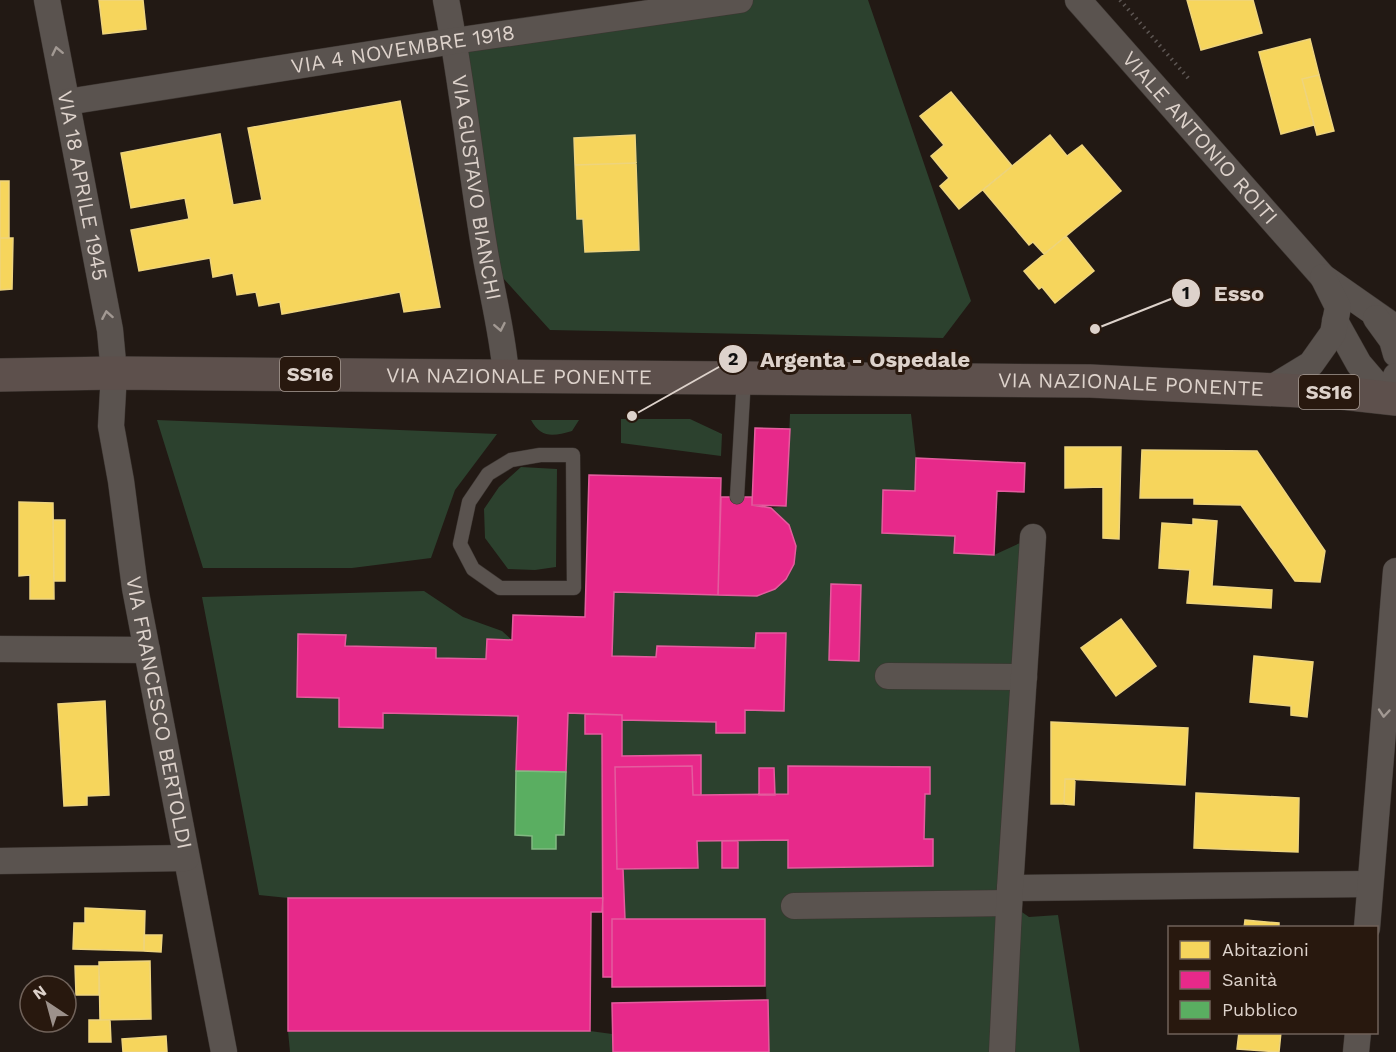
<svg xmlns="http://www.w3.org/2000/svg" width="1396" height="1052" viewBox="0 0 1396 1052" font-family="'Work Sans',sans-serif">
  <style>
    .green { fill: #2c412e }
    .homes { fill: #f6d55c; stroke: #eed47d; stroke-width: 1.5 }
    .health { fill: #e7298a; stroke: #e45c9e; stroke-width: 1.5 }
    .public { fill: #5aae61; stroke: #81b981; stroke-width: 1.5 }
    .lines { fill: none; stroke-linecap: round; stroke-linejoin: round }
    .lane-casing { stroke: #3d3632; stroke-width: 15 }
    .street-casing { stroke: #3d3632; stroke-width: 27 }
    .primary-casing { stroke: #3d3632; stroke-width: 34 }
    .path { stroke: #5d5653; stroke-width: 4; stroke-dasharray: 1.5 4.5; stroke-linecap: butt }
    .lane { stroke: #5a534f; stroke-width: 14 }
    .street { stroke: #5a534f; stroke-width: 26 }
    .primary { stroke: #5d504c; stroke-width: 33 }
    .oneway { stroke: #a29993 }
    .labels { text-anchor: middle; stroke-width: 6; stroke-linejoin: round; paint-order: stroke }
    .shield { fill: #28180e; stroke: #a79a92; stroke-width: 1.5 }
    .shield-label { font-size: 20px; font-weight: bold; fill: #ddd2cb }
    .street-label { font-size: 21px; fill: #ddd2cb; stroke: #28180e }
    .leader { fill: none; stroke: #ddd2cb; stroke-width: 2 }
    .callout-dot { fill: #ddd2cb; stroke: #28180e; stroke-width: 2 }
    .mark-label { font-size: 18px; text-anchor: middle; font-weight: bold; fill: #111 }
    .callout-label { font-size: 22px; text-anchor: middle; font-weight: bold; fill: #ddd2cb; stroke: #28180e; stroke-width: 6; stroke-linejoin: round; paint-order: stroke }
  </style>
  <rect width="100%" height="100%" fill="#221914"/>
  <!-- green -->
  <path class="green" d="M740,0H868L971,301L943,338L550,330L486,259L454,41Z
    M790,414H911L916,458L915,491L883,490L882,533L955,536V553L994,555L1033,537L1009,903L1029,917L1058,915L1080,1052H768L764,919H625L623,869L697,868V841L788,840L789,868L933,866V840L924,839L925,794H930V768L789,766L788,794L701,795V755L618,759L622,720L716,722V733H744L745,710L755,648L657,646L656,657L612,656L614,592L718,595L721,503L771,508L786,506Z
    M621,419H690L722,434L721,456L621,443Z
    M157,420L497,434L455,490L431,558L352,568H203Z
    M531,420H579L572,431C554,436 541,439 531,420Z
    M521,467L557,469L556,567L535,570L508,569L485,538L484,509L499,487Z
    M424,591L463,617L502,631L512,640L487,639L486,659L436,658V648L345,646L346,636L298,634L297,697L339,698V727L383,728V713L518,716L515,835L532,836V849H555L556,835L564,834L568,713L585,714L586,734H602L603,898H288L259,895L202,597Z
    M288,1031H590L612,1034L613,1052H290Z"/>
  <!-- homes -->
  <path class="homes" d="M99,0H143L146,29L103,34Z
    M1187,0H1253L1262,33L1201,50Z
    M1310,39L1319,75L1302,79L1314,125L1281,134L1259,52Z
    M1319,75L1334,131L1317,135L1302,79Z
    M951,92L1012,166L959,209L940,186L949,178L931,156L944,145L920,116Z
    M400,101L440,307L404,312L400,292L282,314L280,302L259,306L256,292L237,295L233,273L213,277L210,258L139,271L131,230L189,219L185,198L131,208L121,153L220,134L233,205L262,200L248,128Z
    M635,135L636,163L575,165L574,138Z
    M1050,135L1067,156L1082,145L1121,191L1044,254L1033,242L1029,245L983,190Z
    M636,163L639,250L585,252L583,219H577L575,165Z
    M0,181H9V238H0Z
    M1066,236L1094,271L1055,303L1042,287L1039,289L1024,271Z
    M0,238H13L12,289L0,290Z
    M1065,447H1121L1119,539L1103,538V487L1065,488Z
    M1142,450L1257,451L1325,551L1320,582L1295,581L1241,505L1194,504V498H1140Z
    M19,502L53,503L54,599H30V575L19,576Z
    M1193,519L1217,521L1212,586L1272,590L1271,608L1187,603L1190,570L1159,568L1162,523L1193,525Z
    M53,520H65V581H54Z
    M1121,619L1156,666L1116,696L1081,648Z
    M1254,656L1313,662L1307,717L1291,715V706L1250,702Z
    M105,701L109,795L87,796V805L64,806L58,704Z
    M1051,722L1188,728L1185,785L1065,779L1064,804H1051Z
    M1065,779H1075L1074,805L1064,804Z
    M1196,793L1299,798L1298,852L1194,848Z
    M85,908L145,911L144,951L73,949L74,923H85Z
    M1245,920L1279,923V928H1244Z
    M144,935H162L161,952L144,951Z
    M150,961L151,1019L100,1020L99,962Z
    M75,966H99V995H76Z
    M89,1020H110L111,1042H89Z
    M1239,1032H1281L1279,1052L1237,1049Z
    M166,1036L167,1052H123L122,1039Z"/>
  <!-- health -->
  <path class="health" d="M755,428L790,429L786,506L752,505Z
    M916,458L1025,463L1024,492L997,491L994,555L954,553L955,536L882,533L883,490L915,491Z
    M589,475L721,478L718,595L614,592L612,656L656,657L657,646L755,648L756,633H786L784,711L745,710V733H716V722L622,720V715L568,713L566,772L516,771L518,716L383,713V728L339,727V698L297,697L298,634L346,635L345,646L436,648V658L486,659L487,639L512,640L513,615L585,617Z
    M721,497H752V505L771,508L789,525L796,546L794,564L786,579L775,589L757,596L718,595Z
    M831,584L861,585L859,661L829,660Z
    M585,714L622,715V756L701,755V795H693L692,766L615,767L617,869H623L625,919H612V977H603L602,734H585Z
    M692,766L693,795H701L788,794V766L930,767V794H925L924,839H933V866L788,868V840L697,841L698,868L617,869L615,767Z
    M759,768H774L775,795H759Z
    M722,841H738V868H722Z
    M288,898H603L602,912H591L590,1031H288Z
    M612,919H765V986L612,987Z
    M768,1000L769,1052H613L612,1003Z"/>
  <!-- public -->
  <path class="public" d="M516,771L566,772L564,835H556V849H532V836L515,835Z"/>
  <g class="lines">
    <defs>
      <path id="lane" d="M540,455H573L574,588H500L473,569L460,544L469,502L488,474L511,460Z
        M737,497L744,378"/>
      <g id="street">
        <path id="s1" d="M47,0L110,330L114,373L111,426L121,481L135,588L224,1052"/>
        <path id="s2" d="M446,0C463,85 471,172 486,258C493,297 503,336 506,375"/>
        <path id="s3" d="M1078,0L1323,277L1396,328"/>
        <path id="s4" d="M67,102L454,41L740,0"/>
        <path d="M1376,318L1392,340L1396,354"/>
        <path d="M1335,321L1359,364L1388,398L1396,376"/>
        <path d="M1270,389L1311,364L1333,333L1338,307L1323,277"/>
        <path d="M0,649L147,650"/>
        <path d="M888,676L1024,677"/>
        <path d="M0,861L186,858"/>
        <path d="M1010,888L1370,884"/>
        <path d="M794,906L1009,903"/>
        <path d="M1367,928L1396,571"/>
        <path d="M1002,1052L1010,888L1033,537"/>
        <path d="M1356,1052L1358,1032"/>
      </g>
      <g id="primary">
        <path id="s5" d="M0,375L114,373L1090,381L1342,393L1396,399"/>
      </g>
    </defs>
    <!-- lane casing -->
    <use href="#lane" class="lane-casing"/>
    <!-- street casing -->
    <use href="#street" class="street-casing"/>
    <!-- primary casing -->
    <use href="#primary" class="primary-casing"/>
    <!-- path -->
    <path class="path" d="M1120,0L1189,79"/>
    <!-- lane -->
    <use href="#lane" class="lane"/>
    <!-- street -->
    <use href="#street" class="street"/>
    <!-- primary -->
    <use href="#primary" class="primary"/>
  </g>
  <!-- one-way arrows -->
  <defs><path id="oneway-chevron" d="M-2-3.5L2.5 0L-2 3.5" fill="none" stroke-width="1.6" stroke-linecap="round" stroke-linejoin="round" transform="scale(1.5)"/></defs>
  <g class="oneway">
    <use href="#oneway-chevron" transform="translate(57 51) rotate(-102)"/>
    <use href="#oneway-chevron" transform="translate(107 315) rotate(-100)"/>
    <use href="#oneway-chevron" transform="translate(500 327) rotate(79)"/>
    <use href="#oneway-chevron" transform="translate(1384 713) rotate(95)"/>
  </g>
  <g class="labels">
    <!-- shield labels -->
    <g class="shield">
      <rect x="280" y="357" width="60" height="34" rx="4.5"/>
      <rect x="1299" y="375" width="60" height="34" rx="4.5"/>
    </g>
    <g class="shield-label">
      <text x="310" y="381">SS16</text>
      <text x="1329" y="399">SS16</text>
    </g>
    <!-- street labels -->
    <g class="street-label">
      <text dy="7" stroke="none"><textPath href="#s4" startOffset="340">VIA 4 NOVEMBRE 1918</textPath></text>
      <text dy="7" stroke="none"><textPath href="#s3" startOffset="184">VIALE ANTONIO ROITI</textPath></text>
      <text dy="7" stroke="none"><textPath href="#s1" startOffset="189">VIA 18 APRILE 1945</textPath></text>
      <text dy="7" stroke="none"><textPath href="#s2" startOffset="190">VIA GUSTAVO BIANCHI</textPath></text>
      <text dy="7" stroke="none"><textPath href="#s5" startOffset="519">VIA NAZIONALE PONENTE</textPath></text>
      <text dy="7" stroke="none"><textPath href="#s5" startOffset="1131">VIA NAZIONALE PONENTE</textPath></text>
      <text dy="7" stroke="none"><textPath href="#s1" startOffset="723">VIA FRANCESCO BERTOLDI</textPath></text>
    </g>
  </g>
  <!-- callouts -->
  <path class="leader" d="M1095 329L1186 293M632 416L733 359"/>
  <g class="callout-dot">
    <circle cx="1095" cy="329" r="6"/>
    <circle cx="632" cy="416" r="6"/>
    <circle cx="1186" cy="293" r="15"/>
    <circle cx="733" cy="359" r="15"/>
  </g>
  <g class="mark-label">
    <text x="1186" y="299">1</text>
    <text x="733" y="365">2</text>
  </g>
  <g class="callout-label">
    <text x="1239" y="301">Esso</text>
    <text x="865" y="367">Argenta - Ospedale</text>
  </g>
  <!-- legend -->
  <rect x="1168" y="926" width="210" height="108" fill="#28180e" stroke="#70625a" stroke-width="1.5"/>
  <rect x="1180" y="941" width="30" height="18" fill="#f6d55c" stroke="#70625a" stroke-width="1.5"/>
  <text x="1222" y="956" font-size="18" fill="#ddd2cb">Abitazioni</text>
  <rect x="1180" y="971" width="30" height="18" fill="#e7298a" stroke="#70625a" stroke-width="1.5"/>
  <text x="1222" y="986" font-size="18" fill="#ddd2cb">Sanità</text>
  <rect x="1180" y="1001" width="30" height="18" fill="#5aae61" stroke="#70625a" stroke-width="1.5"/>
  <text x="1222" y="1016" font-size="18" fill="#ddd2cb">Pubblico</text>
  <!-- north arrow -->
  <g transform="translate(48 1004) rotate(324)"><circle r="28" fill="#28180e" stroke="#70625a" stroke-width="1.5"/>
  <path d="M0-4.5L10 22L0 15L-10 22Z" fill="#9c918b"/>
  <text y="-9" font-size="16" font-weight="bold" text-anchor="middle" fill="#ddd2cb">N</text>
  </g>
</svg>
